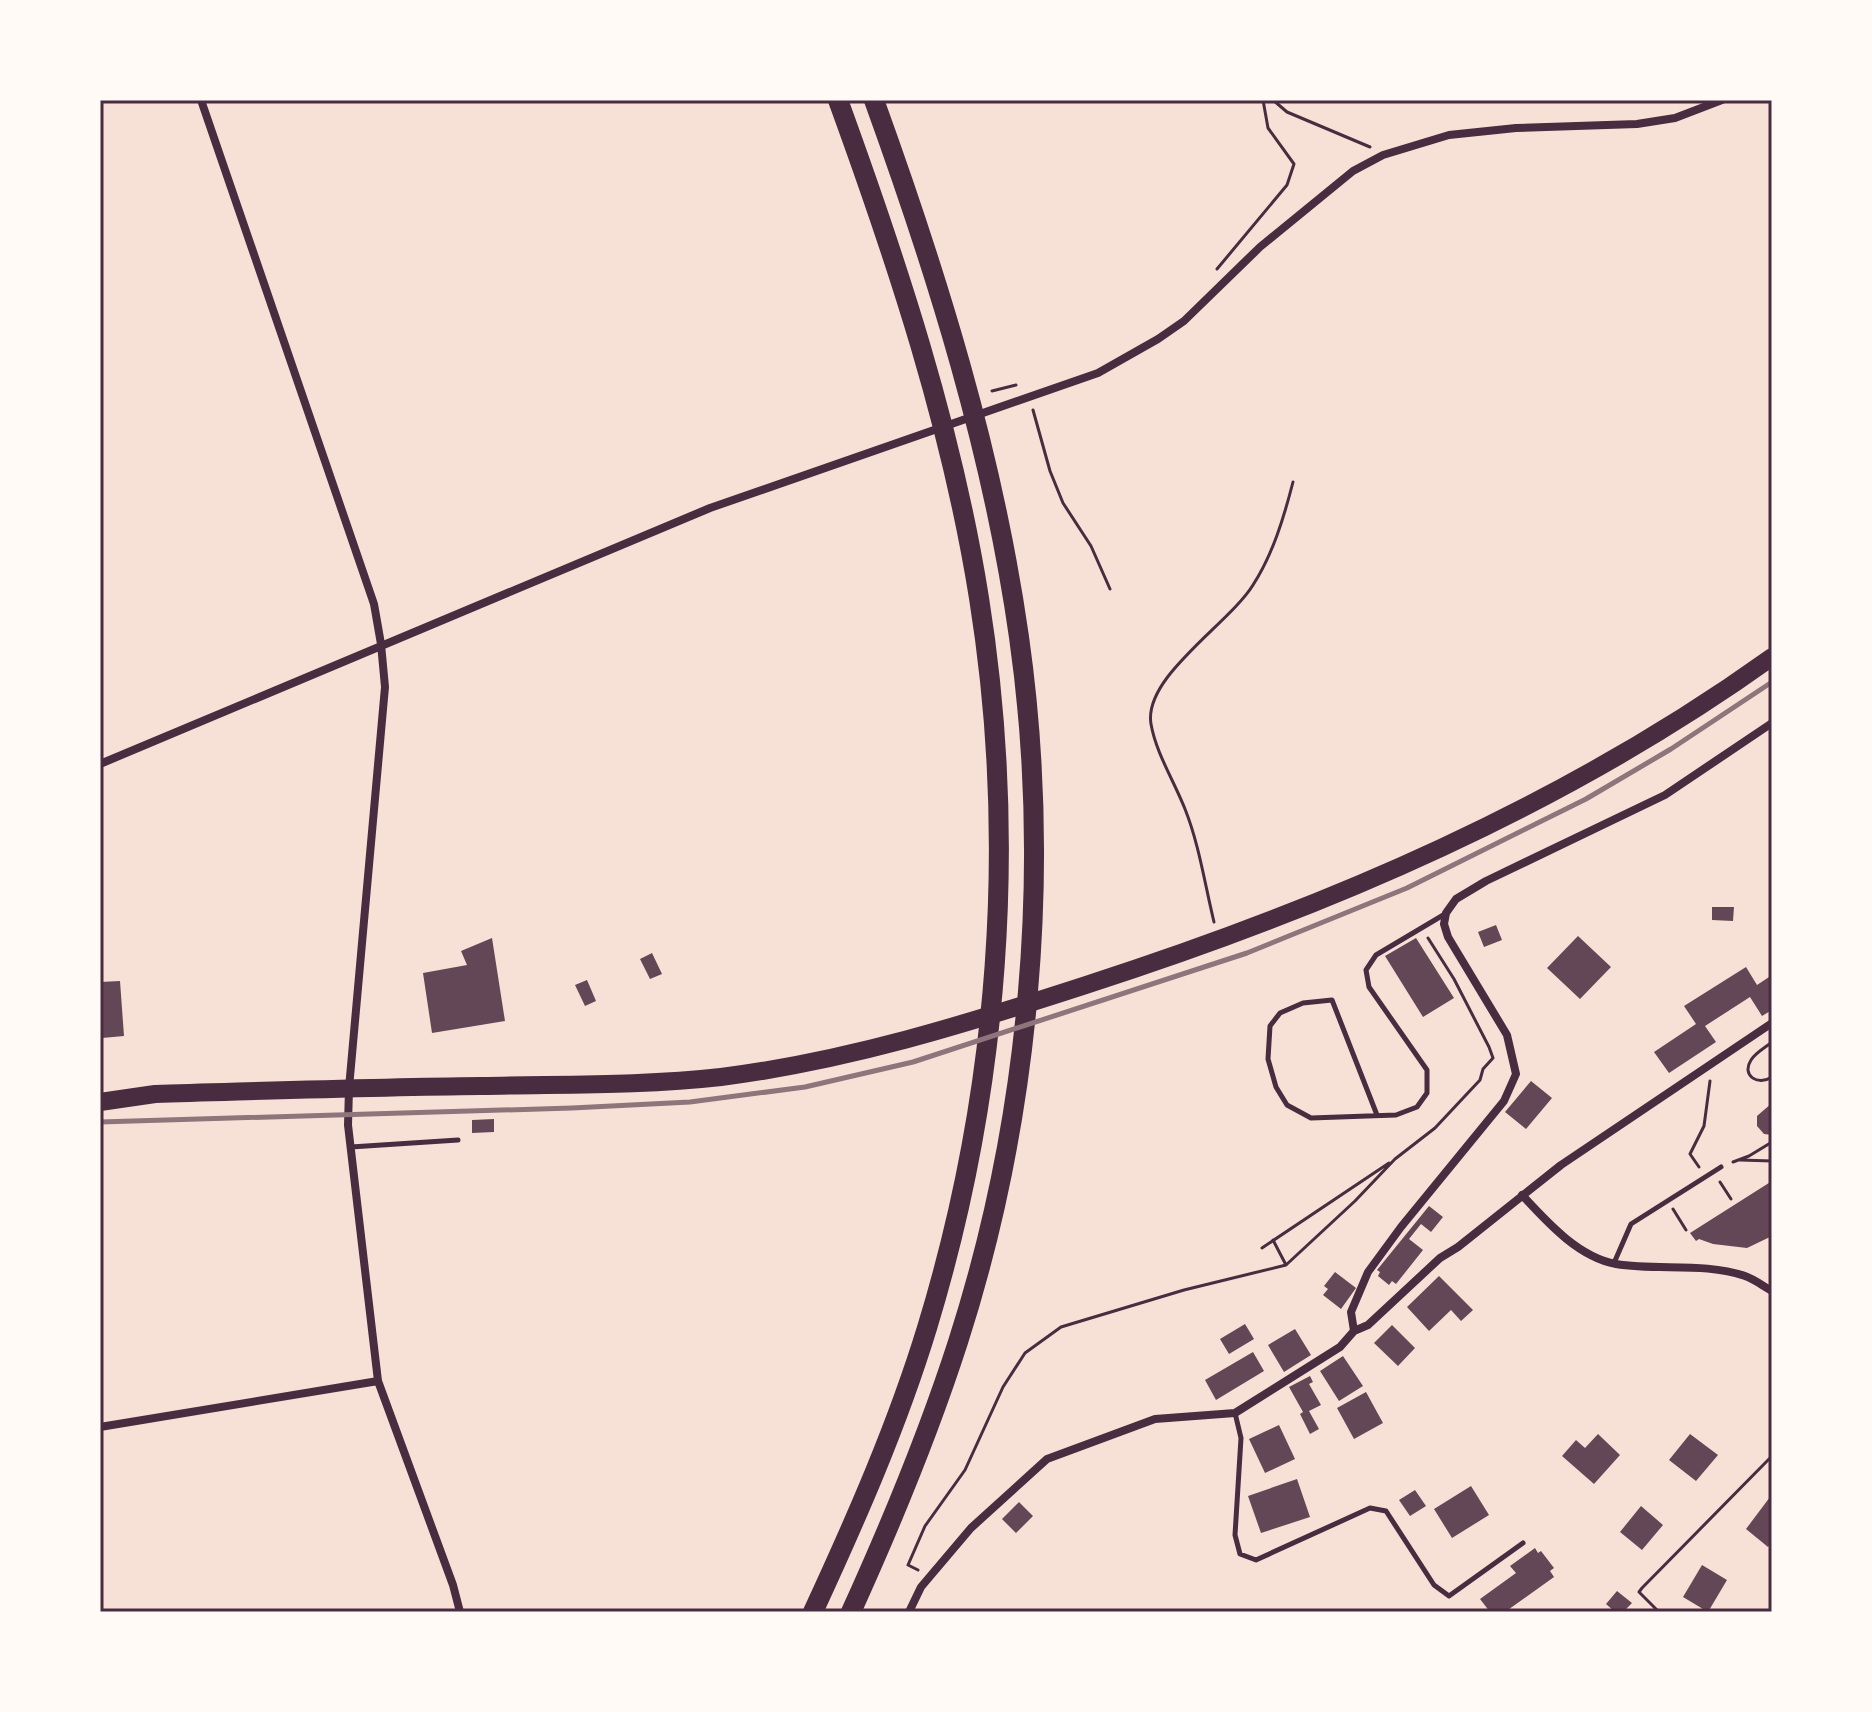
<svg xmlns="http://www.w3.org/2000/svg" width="1872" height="1712" viewBox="0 0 1872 1712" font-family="'Open Sans',sans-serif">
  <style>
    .building { fill: #644757 }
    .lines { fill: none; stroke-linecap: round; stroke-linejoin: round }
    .path { stroke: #4a2c40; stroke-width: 3 }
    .service { stroke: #4a2c40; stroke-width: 5 }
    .minor { stroke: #4a2c40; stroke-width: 8 }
    .primary { stroke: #4a2c40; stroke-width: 18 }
    .motorway { stroke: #4a2c40; stroke-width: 20 }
    .rail { stroke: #8f747c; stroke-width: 5 }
    .neatline { fill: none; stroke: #4a2c40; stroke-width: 3 }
  </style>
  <rect width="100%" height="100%" fill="#f7e1d7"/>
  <!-- building -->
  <path class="building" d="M1712,907H1734L1733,921L1712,920Z
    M1496,925L1502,940L1484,947L1478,932Z
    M1578,936L1611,967L1580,999L1547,968Z
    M492,938L505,1021L432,1033L423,973L467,965L461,951Z
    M1416,938L1454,998L1423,1017L1385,956Z
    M652,953L662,974L650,979L640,959Z
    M1746,967L1757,985L1772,975V1010L1762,1016L1750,997L1705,1026L1716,1042L1669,1073L1654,1052L1696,1024L1684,1006Z
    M587,980L596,1001L585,1006L575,985Z
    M120,981L124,1036L102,1038L103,1045H100V982Z
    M1531,1081L1552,1098L1526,1129L1505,1112Z
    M1772,1103V1135L1764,1134L1757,1126V1116Z
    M494,1119V1132L472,1133V1120Z
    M1772,1181V1236L1747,1248L1713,1244L1699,1239L1696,1241L1690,1233Z
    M1429,1206L1443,1217L1431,1232L1421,1224L1409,1239L1423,1250L1396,1284L1392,1281L1389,1285L1378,1276L1380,1272L1377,1270Z
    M1335,1272L1356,1288L1341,1309L1323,1295L1328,1289L1324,1286Z
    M1439,1276L1473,1310L1461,1321L1451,1310L1429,1331L1407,1307Z
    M1245,1324L1254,1339L1229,1354L1220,1339Z
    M1392,1325L1415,1348L1398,1366L1374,1343Z
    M1295,1329L1311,1355L1284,1372L1268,1345Z
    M1253,1352L1264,1371L1216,1400L1205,1380Z
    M1343,1356L1363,1386L1339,1401L1320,1371Z
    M1310,1376L1313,1382L1309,1384L1321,1405L1309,1411L1319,1429L1310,1434L1300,1414L1303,1412L1289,1387Z
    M1366,1392L1383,1423L1354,1439L1337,1408Z
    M1279,1425L1295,1459L1265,1473L1249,1439Z
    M1598,1434L1620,1455L1594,1484L1562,1456L1576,1440L1585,1448Z
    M1690,1434L1718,1455L1696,1481L1669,1460Z
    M1297,1479L1310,1517L1261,1533L1248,1496Z
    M1471,1486L1489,1515L1452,1538L1434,1509Z
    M1415,1490L1426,1506L1410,1516L1399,1500Z
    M1770,1497L1772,1542L1768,1547L1746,1529Z
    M1019,1502L1033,1516L1016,1533L1002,1519Z
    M1641,1506L1663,1525L1642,1550L1620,1532Z
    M1535,1548L1538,1553L1541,1551L1554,1568L1550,1571L1554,1577L1505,1612H1490L1480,1599L1516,1573L1510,1566Z
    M1702,1565L1727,1580L1708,1612L1683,1597Z
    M1617,1591L1632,1603L1623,1612H1615L1606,1604Z"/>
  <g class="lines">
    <!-- path -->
    <path class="path" d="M1273,100L1287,112L1370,147
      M1217,269L1287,185L1294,164L1268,128L1263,100
      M992,391L1016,385
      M1033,410L1050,471L1063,503L1091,546L1110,589
      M1214,922C1205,885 1199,844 1185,809C1174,781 1156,753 1151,724C1143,677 1229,624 1253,585C1273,554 1284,517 1293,482
      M1772,1042C1766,1047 1755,1053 1751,1060C1741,1076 1758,1086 1772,1077
      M1740,1160L1772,1161
      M1733,1162L1749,1156L1772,1142
      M1699,1167L1690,1154L1704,1126L1710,1081
      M1720,1182L1731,1199
      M1673,1209L1686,1230
      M1273,1240L1286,1265
      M1262,1248L1389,1163
      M918,1570L908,1565L925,1526L965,1470L1003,1387L1025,1353L1061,1327L1184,1290L1286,1265L1355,1201L1395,1159L1435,1128L1480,1080L1483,1069L1493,1058L1489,1047L1454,979L1428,938
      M1659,1612L1639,1592L1642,1588L1772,1456"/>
    <!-- service -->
    <path class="service" d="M1377,1115L1332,1000L1303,1003L1280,1013L1270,1026L1268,1059L1276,1087L1287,1105L1311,1118L1396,1115L1417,1107L1427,1093V1070L1369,987L1366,970L1376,955L1445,914
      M351,1147L458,1140
      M1614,1263L1631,1224L1721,1167
      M1235,1413L1241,1438L1235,1535L1240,1554L1256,1560L1370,1508L1386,1511L1434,1585L1449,1596L1523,1543"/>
    <!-- minor -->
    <path class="minor" d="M201,100L374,604L381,644L385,687L349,1088L348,1125L378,1381L453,1585L460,1612
      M100,764L710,508L1098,373L1158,339L1184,321L1260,247L1353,171L1383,155L1449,135L1516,128L1637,124L1675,118L1722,100
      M1522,1195C1547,1222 1578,1257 1616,1264C1658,1271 1704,1262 1745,1276C1754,1279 1763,1286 1772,1291
      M1354,1331L1351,1312L1368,1272L1401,1227L1504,1101L1516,1074L1507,1035L1448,937L1444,924L1446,913L1456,899L1486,881L1665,795L1772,723
      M100,1427L378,1381
      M909,1612L921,1587L971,1528L1047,1459L1155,1419L1235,1413L1340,1347L1354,1331L1368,1325L1440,1258L1458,1247L1561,1165L1772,1023"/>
    <!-- primary -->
    <path class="primary" d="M100,1102L155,1094C264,1091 372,1087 481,1086C561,1084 641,1086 721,1077C847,1061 966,1024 1086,985C1328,907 1564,806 1772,657"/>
    <!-- motorway -->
    <path class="motorway" d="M813,1612C856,1519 897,1426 927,1328C999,1092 1018,842 979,598C952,428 897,262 838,100
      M851,1612C891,1524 928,1435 958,1342C1030,1118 1052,870 1019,637C993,453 937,274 874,100"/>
    <!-- rail -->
    <path class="rail" d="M100,1122L572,1108L690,1102L805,1087L913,1062L1247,953L1407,888L1586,799L1671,749L1772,682"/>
  </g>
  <!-- border -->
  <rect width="1872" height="1712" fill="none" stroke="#fffaf5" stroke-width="204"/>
  <rect x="102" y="102" width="1668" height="1508" class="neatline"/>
</svg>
